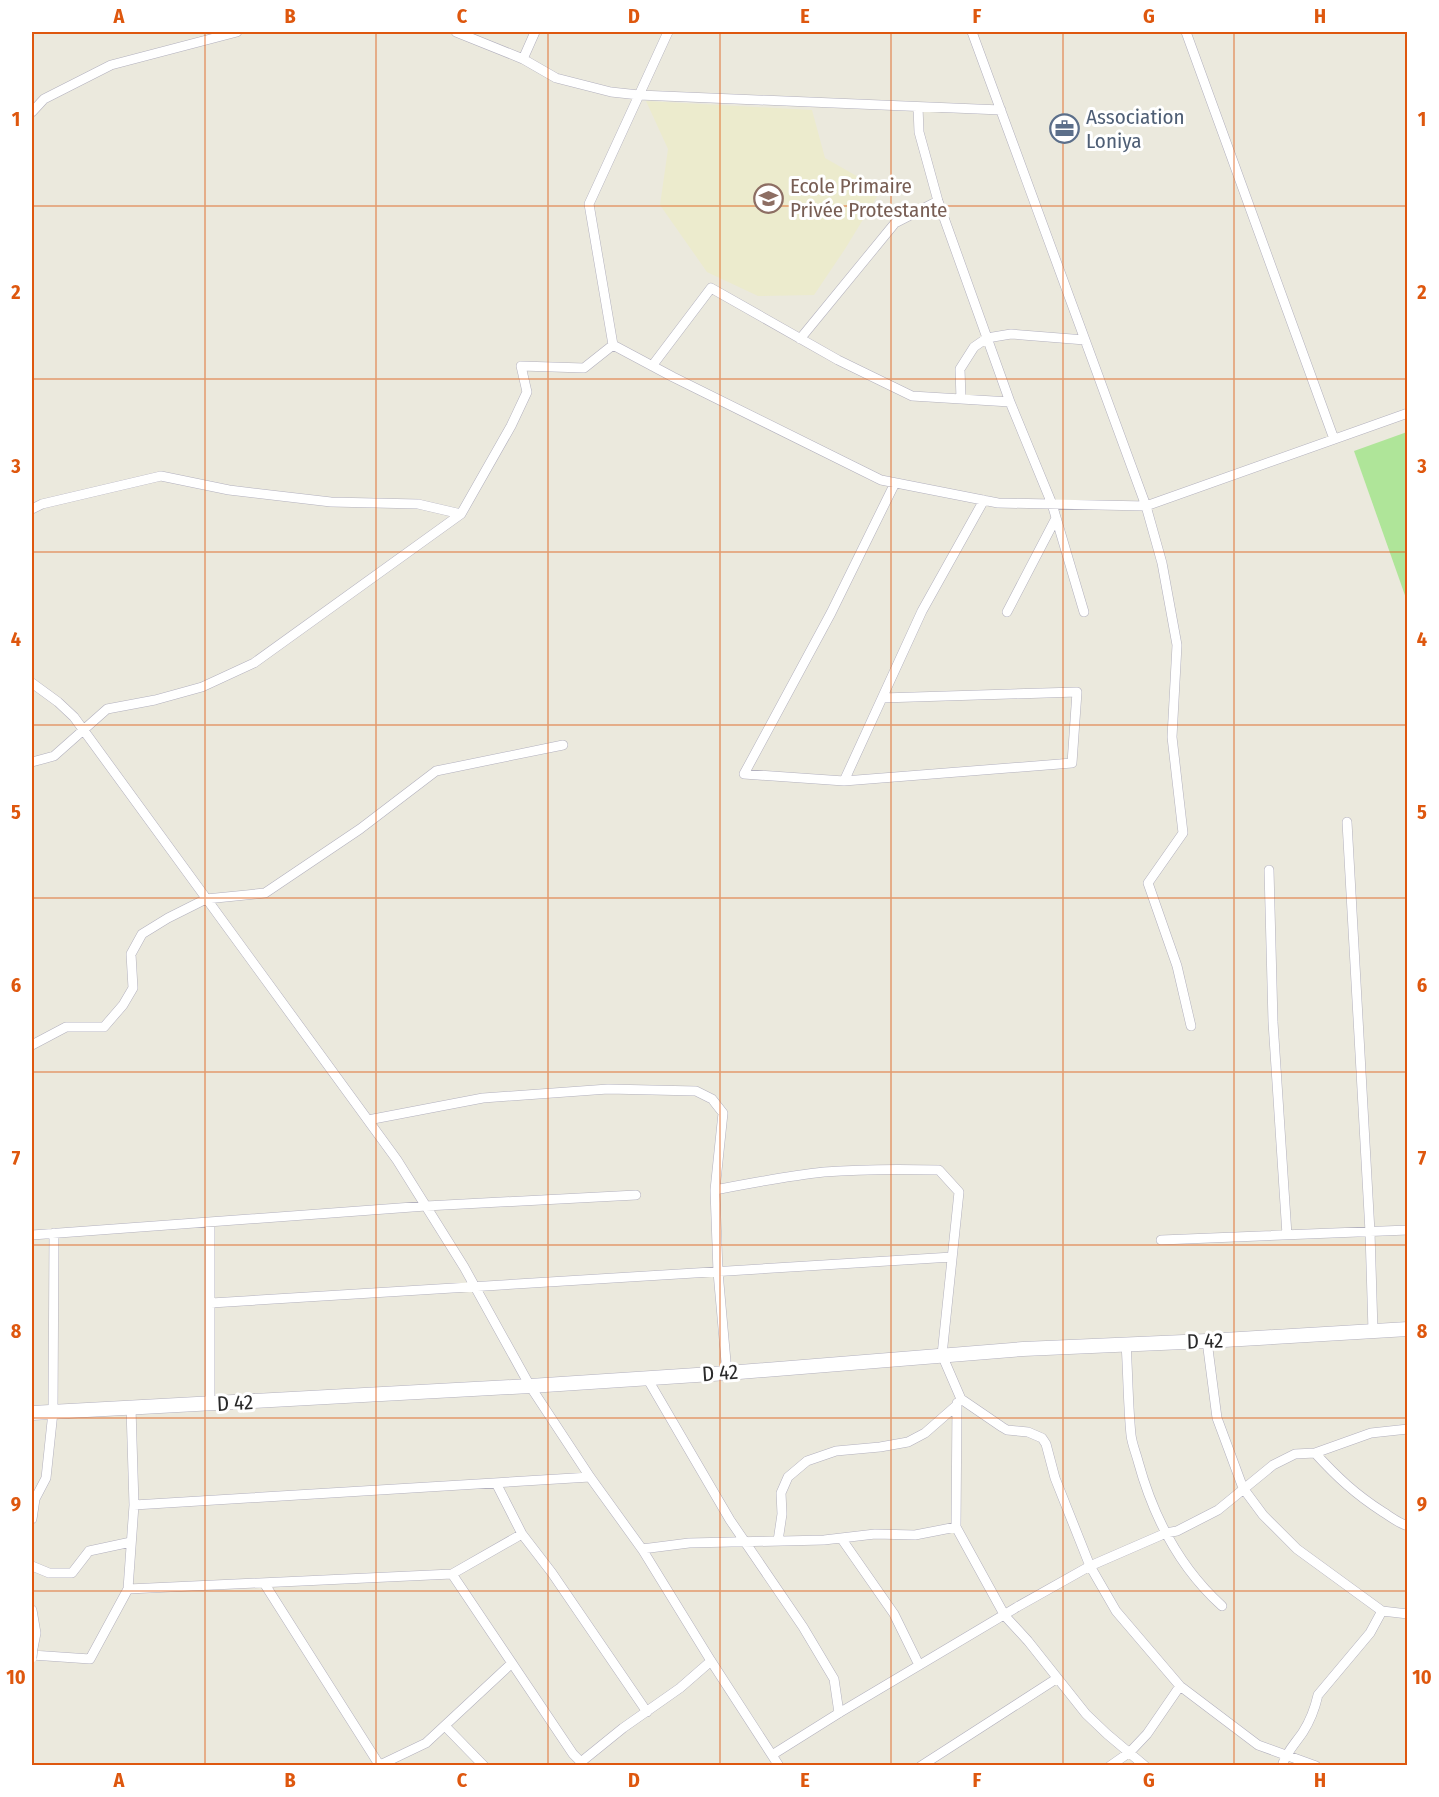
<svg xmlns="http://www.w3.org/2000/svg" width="1439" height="1797" viewBox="0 0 1439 1797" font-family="'Fira Sans Condensed',sans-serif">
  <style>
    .education { fill: #ecebcd }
    .pitch { fill: #afe599 }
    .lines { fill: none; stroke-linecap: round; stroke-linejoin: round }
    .street-casing { stroke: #b2b0bd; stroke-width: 10 }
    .secondary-casing { stroke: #b2b0bd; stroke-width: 15 }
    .street { stroke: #fff; stroke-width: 9 }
    .secondary { stroke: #fff; stroke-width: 14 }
    .street-bridge-casing { stroke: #b2b0bd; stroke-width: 10; stroke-linecap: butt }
    .street-bridge { stroke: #fff; stroke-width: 9 }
    .grid { fill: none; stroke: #de570e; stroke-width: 1.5; stroke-opacity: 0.55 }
    .labels { text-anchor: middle; stroke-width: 6; stroke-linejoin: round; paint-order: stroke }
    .service-label { font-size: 21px; fill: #4e5e75; stroke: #fff; text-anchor: start }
    .education-label { font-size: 21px; fill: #785e54; stroke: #fff; text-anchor: start }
    .street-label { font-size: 21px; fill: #2a2a2a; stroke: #fff }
    .neatline { fill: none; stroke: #de570e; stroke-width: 2 }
    .grid-label { font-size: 20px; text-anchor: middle; font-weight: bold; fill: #de570e }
  </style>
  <rect width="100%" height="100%" fill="#ebe9dd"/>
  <!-- education -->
  <path class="education" d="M646,101L812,110L825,158L881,190L845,249L814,295L758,296L707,272L660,205L668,149Z"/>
  <!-- pitch -->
  <path class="pitch" d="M1407,432H1408L1407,601L1354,451Z"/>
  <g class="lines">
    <defs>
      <path id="street" d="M456,32L523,59L556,78L611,92L639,95L1001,110
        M668,32L589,204L613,345L673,377L881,480L998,503L1146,506L1408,413
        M972,32L1146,506L1162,563L1177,645L1172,737L1183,833L1148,883L1177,966L1191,1026
        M1186,32L1334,439
        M523,59L535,32
        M918,107L919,132L938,201L1010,402L1052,504L1084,612
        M32,112L44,99L111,65L237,32
        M800,339L895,223L938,201
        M652,366L711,288L838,360L912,396L1010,402
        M961,399L960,369L974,347L987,338L1011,334L1085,340
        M32,509L42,504L161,476L229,490L331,502L418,504L461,514
        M1007,612L1056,518
        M32,683L58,702L74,717L397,1160L464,1267L530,1386L590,1477L642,1549L711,1661L779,1766
        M882,698L1077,692L1072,763L844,781L744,774L831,613L895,483
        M32,762L54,756L107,709L155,700L202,687L254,663L461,514L511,426L527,392L521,366L584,368L613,345
        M844,781L922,611L984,500
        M1347,822L1370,1232L1373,1331
        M1269,870L1273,1022L1287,1235
        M32,1045L66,1027H104L123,1005L133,988L131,954L142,934L168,918L206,899L265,893L360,829L436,771L563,745
        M368,1120L483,1098L608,1089L696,1091L712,1099L723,1113L715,1190L718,1272L727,1373
        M715,1190C751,1183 787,1176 824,1172C862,1169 900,1169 939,1170L959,1192L942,1355L961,1399L1002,1427L1007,1430L1028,1432L1042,1438L1046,1444L1055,1478L1090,1566L1116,1611L1180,1686L1258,1745L1316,1766
        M210,1222V1404
        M32,1235L426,1206L636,1195
        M1161,1240L1408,1230
        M211,1303L952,1257
        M1207,1341L1217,1418L1243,1488L1263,1515L1297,1549L1382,1611L1408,1614
        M1126,1343C1128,1374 1128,1405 1131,1435C1132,1444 1136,1453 1138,1461C1153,1516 1180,1568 1222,1606
        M647,1378L730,1520L803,1627L834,1679L839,1713
        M1315,1453C1337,1477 1355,1494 1383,1512C1391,1517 1398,1523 1408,1526
        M496,1483L522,1534
        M134,1505L590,1477
        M32,1519L35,1499L46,1478L53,1412L54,1233
        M956,1527L957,1403
        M841,1538L894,1614L919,1665
        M778,1541L782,1514L781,1493L788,1477L807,1461L836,1451L880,1447L908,1442L925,1433L957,1405
        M642,1549L689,1543L824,1540L875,1534L915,1535L956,1527L1005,1616L1028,1641L1086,1714L1107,1734L1145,1766
        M32,1566L49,1573H72L89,1551L131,1542
        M452,1574L573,1754L581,1762L623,1728L680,1688L711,1661
        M264,1583L380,1766
        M128,1589L452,1574L522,1534L552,1573L647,1712
        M32,1610L36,1633L33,1648
        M32,1655L90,1659L128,1589L134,1505L131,1408
        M445,1726L484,1766
        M772,1755L839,1713L1017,1607L1090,1566L1166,1533L1177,1531L1218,1510L1273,1465L1295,1454L1315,1453L1371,1433L1408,1429
        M380,1765L426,1743L512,1663
        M921,1766L1056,1679
        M1110,1766L1130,1752L1147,1734L1180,1686
        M1282,1766C1286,1752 1295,1744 1303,1732C1310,1721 1315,1708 1318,1695L1370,1633L1382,1611"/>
      <path id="secondary" d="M32,1413L530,1386L727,1373L1023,1349L1207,1341L1408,1329"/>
    </defs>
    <!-- street casing -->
    <use href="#street" class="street-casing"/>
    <!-- secondary casing -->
    <use href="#secondary" class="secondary-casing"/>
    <!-- street -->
    <use href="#street" class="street"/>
    <!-- secondary -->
    <use href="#secondary" class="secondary"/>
    <defs>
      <path id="street-bridge" d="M32,1658L33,1648"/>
    </defs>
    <!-- street-bridge casing -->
    <use href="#street-bridge" class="street-bridge-casing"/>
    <!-- street-bridge -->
    <use href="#street-bridge" class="street-bridge"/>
  </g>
  <!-- grid -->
  <path class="grid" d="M205,32V1766M376,32V1766M548,32V1766M720,32V1766M891,32V1766M1063,32V1766M1234,32V1766M32,206H1408M32,379H1408M32,552H1408M32,725H1408M32,898H1408M32,1072H1408M32,1245H1408M32,1418H1408M32,1591H1408"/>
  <!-- icons -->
  <defs>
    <symbol id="office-ring" viewBox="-11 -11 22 22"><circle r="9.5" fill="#fff" stroke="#5c6f8a" stroke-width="1.5"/><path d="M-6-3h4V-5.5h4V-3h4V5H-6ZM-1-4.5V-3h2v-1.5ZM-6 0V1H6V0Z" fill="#5c6f8a"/></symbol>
    <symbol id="school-ring" viewBox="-11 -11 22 22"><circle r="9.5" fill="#fff" stroke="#8d6e63" stroke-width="1.5"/><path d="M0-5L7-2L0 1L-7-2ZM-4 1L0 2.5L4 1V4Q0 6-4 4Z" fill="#8d6e63"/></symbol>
  </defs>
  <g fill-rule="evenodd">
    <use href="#office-ring" x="1048" y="112" width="33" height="33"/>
    <use href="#school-ring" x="752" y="182" width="33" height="33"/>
  </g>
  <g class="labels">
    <!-- service labels -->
    <g class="service-label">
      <text x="1086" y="124">Association<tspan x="1086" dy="24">Loniya</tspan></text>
    </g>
    <!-- education labels -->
    <g class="education-label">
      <text x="790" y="193">Ecole Primaire<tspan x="790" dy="24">Privée Protestante</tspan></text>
    </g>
    <!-- street labels -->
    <g class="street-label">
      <text transform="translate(1205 1341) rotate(-2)" y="7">D 42</text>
      <text transform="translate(720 1373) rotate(-4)" y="7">D 42</text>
      <text transform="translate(235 1403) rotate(-3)" y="7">D 42</text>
    </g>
  </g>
  <!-- border -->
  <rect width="1439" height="1797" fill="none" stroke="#ffffff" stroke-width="66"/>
  <rect x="33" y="33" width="1373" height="1731" class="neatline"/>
  <g class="grid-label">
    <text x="119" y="23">A</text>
    <text x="290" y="23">B</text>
    <text x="462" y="23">C</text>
    <text x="634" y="23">D</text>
    <text x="805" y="23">E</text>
    <text x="977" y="23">F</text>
    <text x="1149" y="23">G</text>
    <text x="1320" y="23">H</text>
    <text x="16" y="126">1</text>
    <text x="1422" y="126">1</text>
    <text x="16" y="299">2</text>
    <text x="1422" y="299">2</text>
    <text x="16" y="473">3</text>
    <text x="1422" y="473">3</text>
    <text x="16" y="646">4</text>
    <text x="1422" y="646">4</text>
    <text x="16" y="819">5</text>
    <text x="1422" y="819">5</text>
    <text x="16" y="992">6</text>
    <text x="1422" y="992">6</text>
    <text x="16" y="1165">7</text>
    <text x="1422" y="1165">7</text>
    <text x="16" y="1338">8</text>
    <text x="1422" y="1338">8</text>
    <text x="16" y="1511">9</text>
    <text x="1422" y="1511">9</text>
    <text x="16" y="1684">10</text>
    <text x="1422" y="1684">10</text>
    <text x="119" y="1787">A</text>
    <text x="290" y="1787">B</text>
    <text x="462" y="1787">C</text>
    <text x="634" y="1787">D</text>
    <text x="805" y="1787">E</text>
    <text x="977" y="1787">F</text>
    <text x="1149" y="1787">G</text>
    <text x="1320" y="1787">H</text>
  </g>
</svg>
